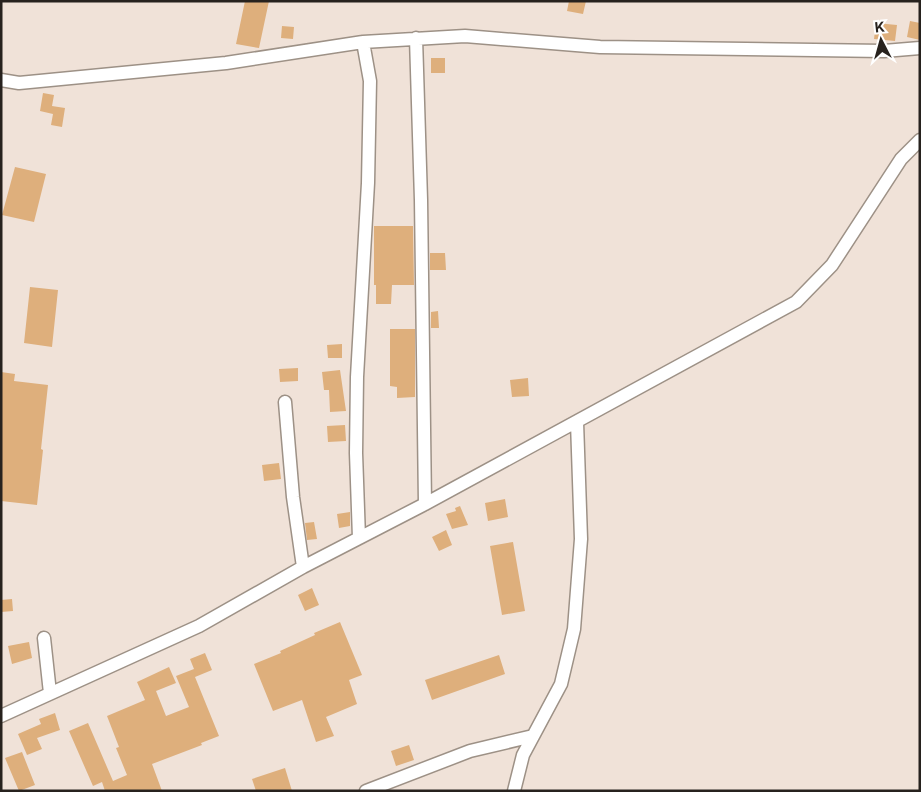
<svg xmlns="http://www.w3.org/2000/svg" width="921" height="792" viewBox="0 0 921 792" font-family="Inter,sans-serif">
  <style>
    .building { fill: #deaf7c }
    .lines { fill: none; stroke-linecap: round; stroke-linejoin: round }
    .minor-casing { stroke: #9d9186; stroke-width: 15 }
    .minor { stroke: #fff; stroke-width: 12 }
  </style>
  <rect width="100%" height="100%" fill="#f0e2d8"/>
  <!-- building -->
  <path class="building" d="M245,1H269L259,48L236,44Z
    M569,1H586L583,14L567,11Z
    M910,21L920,23V40L907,37Z
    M876,23L897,25L895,41L874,39Z
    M282,26L294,27L293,39L281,38Z
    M431,58H445V73H431Z
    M43,93L54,95L52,106L65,108L62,127L51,125L53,114L40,111Z
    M15,167L46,174L34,222L2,215Z
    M374,226H413L414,285H392L391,304H376V285H374Z
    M430,253H445L446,270H430Z
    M30,287L58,290L52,347L24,343Z
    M438,311L439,328H431V312Z
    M390,329H415V397L397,398V387L390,386Z
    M342,344V358H328L327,345Z
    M298,368V381L280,382L279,369Z
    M340,370L346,411L330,412L329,390H324L322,372Z
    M1,372L15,374L14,381L48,385L41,449L43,450L37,505L1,501Z
    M528,378L529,396L512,397L510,380Z
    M345,425L346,441L328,442L327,426Z
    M279,463L281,479L264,481L262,465Z
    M505,499L508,517L488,521L485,503Z
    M460,506L468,525L452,529L446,514L456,511L455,508Z
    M350,512V526L339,528L337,514Z
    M314,522L317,539L307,540L305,523Z
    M446,530L452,545L439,551L432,537Z
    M513,542L525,611L502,615L490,546Z
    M312,588L319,605L305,611L298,595Z
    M12,599L13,611L1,612V600Z
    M340,622L362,675L349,680L357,704L326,717L334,736L316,742L302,700L273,711L254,664L281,653L280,651L315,635L314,633Z
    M29,642L32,658L12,664L8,646Z
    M205,653L212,670L195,677L219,736L201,743L202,745L152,764L162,791H105L102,782L93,786L69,731L88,723L113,781L127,775L116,748L119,747L107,716L145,700L137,682L169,667L176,683L156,691L166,716L189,707L176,676L194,669L190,659Z
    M499,655L505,674L432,700L425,680Z
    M55,713L60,730L37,738L42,749L27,755L18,734L41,724L39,719Z
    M409,745L414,760L396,766L391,751Z
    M22,752L35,785L19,791L5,758Z
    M285,768L292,791H256L252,779Z"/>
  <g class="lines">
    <defs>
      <path id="minor" d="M416,38L421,200L425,504
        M1,80L19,83L226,63L363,42L465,36L600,47L884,51L920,48
        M285,402L293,497L303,567
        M359,538L356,453L357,377L368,183L370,81L363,42
        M44,638L50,693
        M1,716L199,626L303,567L425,504L796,302L832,265L901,159L920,140
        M366,791L470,751L533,736
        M514,791L523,755L561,684L574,629L581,539L577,422"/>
    </defs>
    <!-- minor casing -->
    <use href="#minor" class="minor-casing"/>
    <!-- minor -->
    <use href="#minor" class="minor"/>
  </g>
  <!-- border -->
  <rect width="921" height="792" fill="none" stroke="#27221e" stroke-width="5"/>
  <!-- north arrow -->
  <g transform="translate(881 40) rotate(354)" stroke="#ffffff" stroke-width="4" paint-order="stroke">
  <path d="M0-4L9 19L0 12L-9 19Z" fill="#27221e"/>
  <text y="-8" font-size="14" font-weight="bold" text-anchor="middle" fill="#27221e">K</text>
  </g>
</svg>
